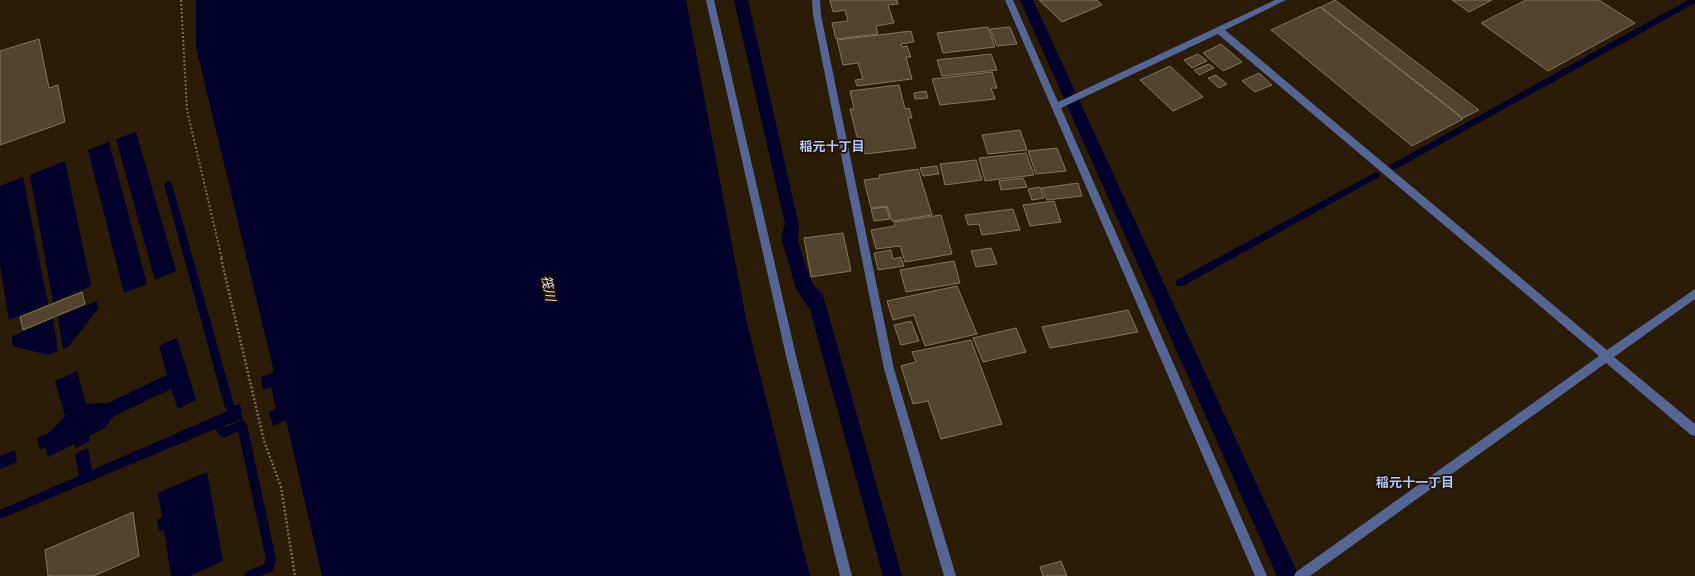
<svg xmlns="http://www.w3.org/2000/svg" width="1695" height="576" viewBox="0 0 1695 576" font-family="'Nunito Sans','Noto Sans JP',sans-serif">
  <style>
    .water { fill: #02002a }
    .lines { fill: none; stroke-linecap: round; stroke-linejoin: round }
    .stream { fill: #02002a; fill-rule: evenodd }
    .building { fill: #53442f; stroke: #85755e }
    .path-far1 { stroke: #776b5a; stroke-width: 2; stroke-dasharray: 2 2; stroke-linecap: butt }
    .path { stroke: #776b5a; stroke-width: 2.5; stroke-dasharray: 2 2; stroke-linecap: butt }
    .minor { fill: #556594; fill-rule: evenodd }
    .labels { text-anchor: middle; stroke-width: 3.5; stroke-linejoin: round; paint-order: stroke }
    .neighbourhood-label { font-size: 13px; font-weight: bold; fill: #b4c8ff; stroke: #201301 }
    .water-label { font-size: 13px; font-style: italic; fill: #dbe3f7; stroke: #201301 }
  </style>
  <rect width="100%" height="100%" fill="#2a1c07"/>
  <!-- water -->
  <path class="water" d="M196,0H686L746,319L810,576H322L286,420L273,426L269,412L276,409L271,387L263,390L261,377L274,372L196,47Z
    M734,0H748L799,226L798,242L813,285L822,293L827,309L902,576H883L810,310L796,289L781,237L785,224Z
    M1020,0H1033L1299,576H1277Z
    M136,132L176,271L155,280L116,139Z
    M109,142L147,284L124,293L88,150Z
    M65,161L91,286L53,302L30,175Z
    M23,177L48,304L9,320L0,265V186Z
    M97,301L98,309L68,347L63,349L58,317Z
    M53,319L58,351L48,355L13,346L12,336Z
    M177,338L196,400L178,409L171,389L114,416L105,428L89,436L90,441L76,448L74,444L48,457L45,447L40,450L37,438L50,432L65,416L55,381L77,371L86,404L108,403L167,375L159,346Z
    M240,404L243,419L220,427L0,519V510L79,476L75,454L88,448L92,470L230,410V408Z
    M15,450L17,462L0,469V456Z
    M207,472L223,561L190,576H171L164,530L159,531L157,520L162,517L158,493Z"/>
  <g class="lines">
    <!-- stream -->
    <path class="stream" d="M1688,0H1695V3L1396,169H1390L1389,167L1390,165Z
      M1376,172L1379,173L1380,175L1379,177L1183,286H1177L1176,283L1177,280Z
      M168,181L172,184L234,405L242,414L240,417L237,418L227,411L225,408L164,184Z
      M217,418L220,420L226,427L242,420L245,422L247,425L276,559L273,571L261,576H244L245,572L264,564L266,559L238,431L224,438L220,436L212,423L214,420Z"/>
  </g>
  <!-- building -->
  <path class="building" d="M830,0H897L898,4L888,5L894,23L876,26L878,34L836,39L832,23L848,21L845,10L833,12Z
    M1039,0H1097L1102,5L1062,22Z
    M1335,0L1479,110L1463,118L1321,7Z
    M1452,0H1492L1469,12Z
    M1526,0H1599L1635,23L1548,71L1481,23Z
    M1320,7L1463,119L1412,146L1271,30Z
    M988,27L995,47L943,53L937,33Z
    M1010,27L1017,44L997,46L990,29Z
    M911,31L914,42L901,44L902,47L907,46L911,57H906L912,79L857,86L855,80L863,79L858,63L843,65L837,40Z
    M39,39L49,88L58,85L65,122L0,145V51Z
    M1221,44L1242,62L1223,71L1203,53Z
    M991,54L997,70L942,76L937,60Z
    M1198,54L1207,61L1192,68L1184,60Z
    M1209,64L1214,68L1199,75L1194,70Z
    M1170,66L1203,97L1173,111L1140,80Z
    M992,72L997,88H991L995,99L940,105L932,79Z
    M1259,73L1272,85L1255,92L1242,81Z
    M1216,75L1227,84L1219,88L1208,78Z
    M899,85L905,109L909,108L912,118H908L916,148L865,154L861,137H857L850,109H854L850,91Z
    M926,91L928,98L915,99L914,93Z
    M1020,130L1027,150L988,154L982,135Z
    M1057,148L1066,171L1036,174L1028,151Z
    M1026,153L1034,175L985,181L979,158Z
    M976,160L982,180L945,185L940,164Z
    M937,166L939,174L923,176L920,168Z
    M918,169L932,215L892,221L887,206L871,208L864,180L880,178L879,175Z
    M1023,178L1027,187L1001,190L999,181Z
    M1078,183L1082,196L1047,200L1042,188Z
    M1040,187L1044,198L1032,200L1028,189Z
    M1054,201L1061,222L1030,226L1023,205Z
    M886,207L890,219L874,221L871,209Z
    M1013,209L1020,230L982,235L979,224L968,225L965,215Z
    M941,215L952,254L905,262L900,246L876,249L871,230L895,226L894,222Z
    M843,233L851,271L811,277L804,238Z
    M991,248L997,264L976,267L971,251Z
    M891,250L893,259L901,257L904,266L878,270L874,253Z
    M954,261L960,283L906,292L900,270Z
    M957,286L977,334L925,346L914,315L893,320L887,301Z
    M82,292L85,304L23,330L20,317Z
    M1128,310L1138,332L1050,348L1042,327Z
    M911,321L919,341L901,345L894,325Z
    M1016,328L1026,352L983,362L973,338Z
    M971,340L1002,424L941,439L928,401L913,404L901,366L916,362L912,352Z
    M133,512L139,556L94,576H48L45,550Z
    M1061,561L1067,576H1043L1040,567Z"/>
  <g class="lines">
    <!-- path-far1 -->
    <path class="path-far1" d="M181,0L187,110L222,259"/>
    <!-- path -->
    <path class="path" d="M221,258L264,441L281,487L295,576"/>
    <!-- minor -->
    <path class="minor" d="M706,0H714L796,356L852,576H840L786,356Z
      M812,0H820L821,15L894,369L956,576H944L884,369L813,15Z
      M1005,0H1013L1058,102L1275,0H1286L1225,30L1607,350L1695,289V299L1614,357L1695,424V436L1691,435L1606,363L1310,576H1294L1296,572L1599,356L1218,34L1061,108L1267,576H1255Z"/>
  </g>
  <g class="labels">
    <!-- neighbourhood labels -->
    <g class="neighbourhood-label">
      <text x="832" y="151">稲元十丁目</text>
      <text x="1415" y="487">稲元十一丁目</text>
    </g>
    <!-- water labels -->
    <g class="water-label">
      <text transform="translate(549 288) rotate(79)" y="5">筏川</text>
    </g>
  </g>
</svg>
